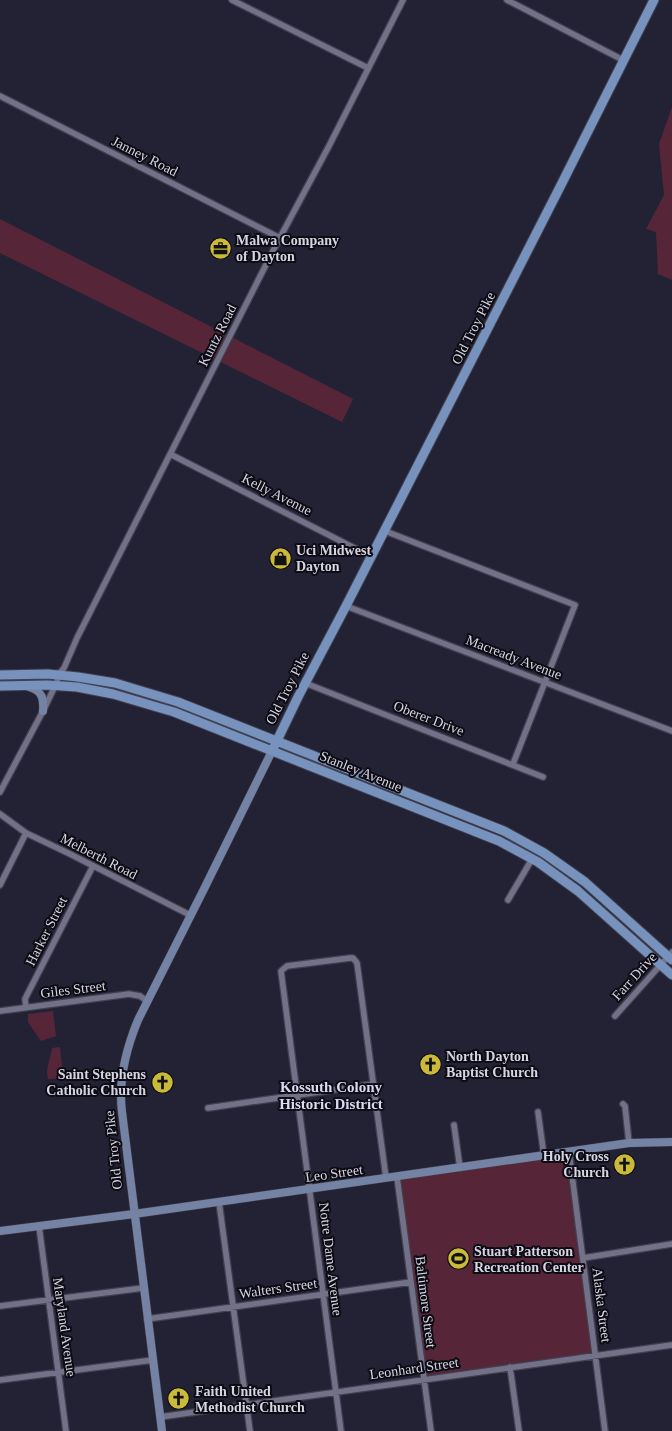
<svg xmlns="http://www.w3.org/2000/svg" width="672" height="1431" viewBox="0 0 672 1431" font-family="Georgia,serif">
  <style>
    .green { fill: #562538 }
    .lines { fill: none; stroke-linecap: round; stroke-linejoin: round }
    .street-casing { stroke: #41404f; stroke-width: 8 }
    .secondary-casing { stroke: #41404f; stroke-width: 9 }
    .primary-casing { stroke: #41404f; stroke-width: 11 }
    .street { stroke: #727188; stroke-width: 5.5 }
    .secondary { stroke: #7482a3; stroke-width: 8 }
    .primary { stroke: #7692bd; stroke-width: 9 }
    .labels { text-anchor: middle; stroke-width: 4; stroke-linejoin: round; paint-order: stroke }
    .street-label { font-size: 14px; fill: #d6d5e2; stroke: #0d0c15 }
    .poi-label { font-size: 14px; font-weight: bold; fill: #d6d5e2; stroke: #0d0c15; text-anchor: start }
    .neighbourhood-label { font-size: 15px; font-weight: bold; fill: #dbdaf4; stroke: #0d0c15 }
  </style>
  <rect width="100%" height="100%" fill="#232235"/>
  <!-- green -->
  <path class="green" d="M672,107V280L658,274L656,232L646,229L664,195L659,144Z
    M0,219L353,399L342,422L0,253Z
    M53,1011L56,1036L41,1041L28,1022V1014Z
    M60,1047L63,1078L48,1079C45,1067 51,1059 52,1048Z
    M569,1152L596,1355L424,1380L397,1177Z"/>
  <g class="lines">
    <defs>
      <path id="street" d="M232,0L368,68
        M507,0L623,60
        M0,96L280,238
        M170,454L372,557
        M385,531L575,605L513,764
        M346,606L672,731
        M305,683L543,777
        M0,792L43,711L57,682L58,675L64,668L77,638L276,245L329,146L403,0
        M0,814L26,833L70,854L190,915
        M0,885L26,833
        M508,900L532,859
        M26,1007L25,999L27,995L93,866
        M0,1011L129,994L140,996L147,1001
        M615,1016L672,952
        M623,1104L625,1106L629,1143
        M208,1108L374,1084
        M538,1112L544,1156
        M454,1125L460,1168
        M569,1152L605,1431
        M397,1177L431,1431
        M219,1202L250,1431
        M39,1226L66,1431
        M583,1258L672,1244
        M0,1306L143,1288
        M147,1319L411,1282
        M510,1367L519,1431
        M0,1380L153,1360
        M160,1417L672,1345
        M341,1431L281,971L287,966L350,958H353L357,963L386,1178"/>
      <path id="secondary" d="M29,687C42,691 44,698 43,711
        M0,1231L134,1214L629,1143L672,1142
        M162,1431L122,1112C118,1080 126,1049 138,1020L204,889L272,751"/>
      <path id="primary" d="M0,675L48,674L78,677L115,683L178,702L504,831L544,853L585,882L672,960
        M0,686L47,685L77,687L113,694L174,712L499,841L538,862L578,891L672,975
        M272,751L298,697L346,606L560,187L654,0"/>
    </defs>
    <!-- street casing -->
    <use href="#street" class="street-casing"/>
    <!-- secondary casing -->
    <use href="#secondary" class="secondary-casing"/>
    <!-- primary casing -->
    <use href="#primary" class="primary-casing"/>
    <!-- street -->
    <use href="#street" class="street"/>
    <!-- secondary -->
    <use href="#secondary" class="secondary"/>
    <!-- primary -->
    <use href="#primary" class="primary"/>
  </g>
  <!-- icons -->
  <defs>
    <symbol id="office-disc" viewBox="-11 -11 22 22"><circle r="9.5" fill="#cbba39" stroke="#0d0c15"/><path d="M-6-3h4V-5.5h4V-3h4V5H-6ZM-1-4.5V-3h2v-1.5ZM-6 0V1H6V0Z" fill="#111"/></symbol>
    <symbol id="shop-disc" viewBox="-11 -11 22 22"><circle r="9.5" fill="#cbba39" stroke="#0d0c15"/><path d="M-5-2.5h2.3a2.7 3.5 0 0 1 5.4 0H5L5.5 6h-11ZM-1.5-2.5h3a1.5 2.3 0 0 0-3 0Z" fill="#111"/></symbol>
    <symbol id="church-disc" viewBox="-11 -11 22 22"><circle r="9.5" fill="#cbba39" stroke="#0d0c15"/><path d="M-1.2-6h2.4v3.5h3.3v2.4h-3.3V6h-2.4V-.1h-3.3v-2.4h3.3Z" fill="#111"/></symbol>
    <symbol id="stadium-disc" viewBox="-11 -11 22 22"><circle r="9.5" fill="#cbba39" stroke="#0d0c15"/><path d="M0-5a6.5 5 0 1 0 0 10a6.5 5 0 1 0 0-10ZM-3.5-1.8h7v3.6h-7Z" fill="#111"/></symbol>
  </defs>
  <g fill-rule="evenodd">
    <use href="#office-disc" x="208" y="236" width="25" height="25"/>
    <use href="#shop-disc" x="268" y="546" width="25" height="25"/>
    <use href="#church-disc" x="418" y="1052" width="25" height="25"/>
    <use href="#church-disc" x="150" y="1070" width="25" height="25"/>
    <use href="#church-disc" x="612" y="1152" width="25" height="25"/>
    <use href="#stadium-disc" x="446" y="1246" width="25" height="25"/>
    <use href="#church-disc" x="166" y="1386" width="25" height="25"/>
  </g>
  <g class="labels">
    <!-- street labels -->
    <g class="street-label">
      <text transform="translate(145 156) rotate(27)" y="5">Janney Road</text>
      <text transform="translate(473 328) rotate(-63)" y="5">Old Troy Pike</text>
      <text transform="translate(217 335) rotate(-63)" y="5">Kuntz Road</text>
      <text transform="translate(277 494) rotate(27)" y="5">Kelly Avenue</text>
      <text transform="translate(514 657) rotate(21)" y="5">Macready Avenue</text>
      <text transform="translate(287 688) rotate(-63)" y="5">Old Troy Pike</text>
      <text transform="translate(429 718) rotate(21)" y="5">Oberer Drive</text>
      <text transform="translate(361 771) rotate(22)" y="5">Stanley Avenue</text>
      <text transform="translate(99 856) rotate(27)" y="5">Melberth Road</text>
      <text transform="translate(46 931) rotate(-63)" y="5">Harker Street</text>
      <text transform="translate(634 976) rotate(-48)" y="5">Farr Drive</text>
      <text transform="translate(73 989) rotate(-7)" y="5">Giles Street</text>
      <text transform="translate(113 1150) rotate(-96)" y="5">Old Troy Pike</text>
      <text transform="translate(334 1173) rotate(-8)" y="5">Leo Street</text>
      <text transform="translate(331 1259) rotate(83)" y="5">Notre Dame Avenue</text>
      <text transform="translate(278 1288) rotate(-8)" y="5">Walters Street</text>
      <text transform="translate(426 1302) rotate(83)" y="5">Baltimore Street</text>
      <text transform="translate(602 1305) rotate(83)" y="5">Alaska Street</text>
      <text transform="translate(65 1327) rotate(82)" y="5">Maryland Avenue</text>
      <text transform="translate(414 1368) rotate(-8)" y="5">Leonhard Street</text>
    </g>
    <!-- poi labels -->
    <g class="poi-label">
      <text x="236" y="245">Malwa Company<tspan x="236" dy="16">of Dayton</tspan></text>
      <text x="296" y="555">Uci Midwest<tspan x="296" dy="16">Dayton</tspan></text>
      <text x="446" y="1061">North Dayton<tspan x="446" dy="16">Baptist Church</tspan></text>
      <text x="146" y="1079" text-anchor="end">Saint Stephens<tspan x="146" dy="16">Catholic Church</tspan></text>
      <text x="609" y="1161" text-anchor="end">Holy Cross<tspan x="609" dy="16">Church</tspan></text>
      <text x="474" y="1256">Stuart Patterson<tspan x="474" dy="16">Recreation Center</tspan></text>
      <text x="195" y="1396">Faith United<tspan x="195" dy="16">Methodist Church</tspan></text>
    </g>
    <!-- neighbourhood labels -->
    <g class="neighbourhood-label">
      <text x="331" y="1092">Kossuth Colony<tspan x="331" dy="17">Historic District</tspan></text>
    </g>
  </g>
</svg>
